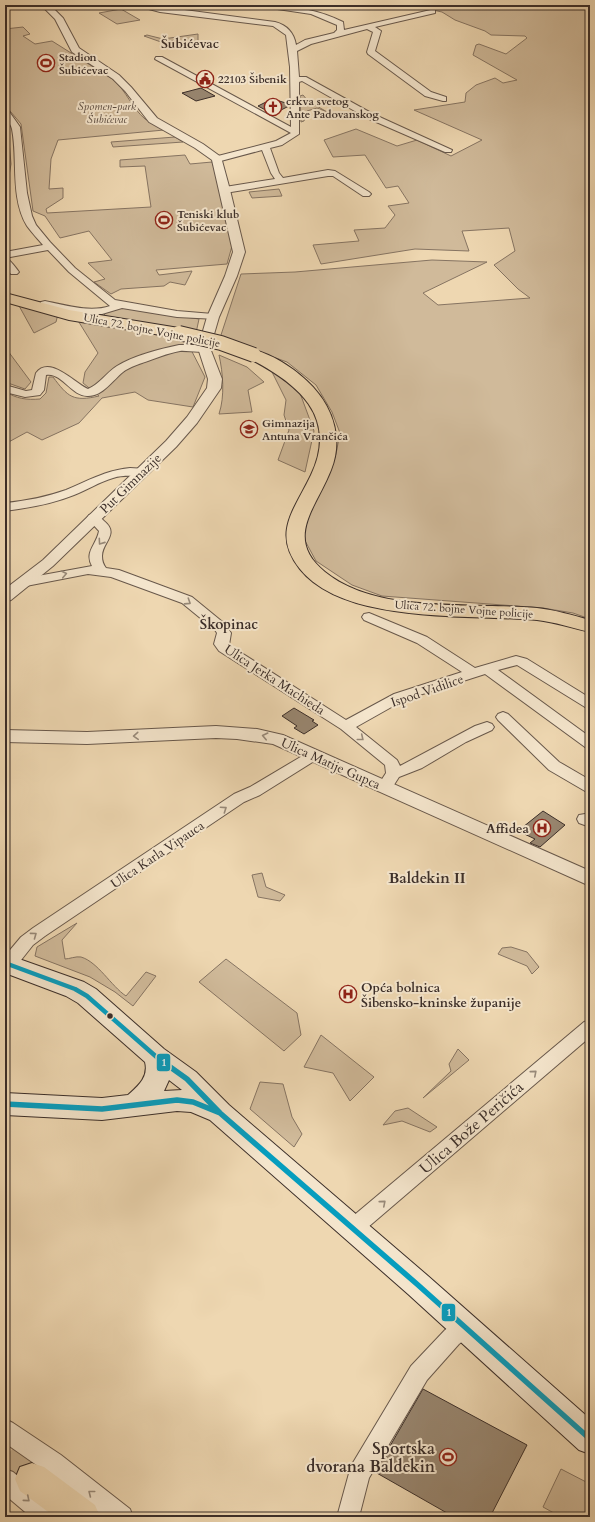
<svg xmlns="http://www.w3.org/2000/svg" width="595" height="1522" viewBox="0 0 595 1522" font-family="Cardo,serif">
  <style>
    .green { fill: #d0ba9a; stroke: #867462 }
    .building { fill: #988670; stroke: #3b2e29 }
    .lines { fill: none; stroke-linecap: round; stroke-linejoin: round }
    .primary-tunnel { stroke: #cab596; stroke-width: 30; stroke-dasharray: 30 15; stroke-linecap: butt }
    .minor-casing { stroke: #68584b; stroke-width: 2 }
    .tertiary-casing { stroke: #68584b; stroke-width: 2 }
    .secondary-casing { stroke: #3b2e29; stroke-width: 2 }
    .primary-casing { stroke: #3b2e29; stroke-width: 2 }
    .minor { fill: #f4e5cc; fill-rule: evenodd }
    .tertiary { fill: #f4e5cc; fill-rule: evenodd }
    .secondary { fill: #f4e5cc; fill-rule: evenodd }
    .primary { fill: #eed7b1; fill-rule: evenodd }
    .primary-bridge-casing { stroke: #3b2e29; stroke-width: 16; stroke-linecap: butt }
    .primary-bridge { stroke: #eed7b1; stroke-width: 14 }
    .bus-1-far1-casing { stroke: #f4e5cc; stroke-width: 8 }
    .bus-1-casing { stroke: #f4e5cc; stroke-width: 8 }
    .bus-1-far1 { stroke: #069dbe; stroke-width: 4.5 }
    .bus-1 { stroke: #069dbe; stroke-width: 5.5 }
    .oneway { stroke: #988a7a }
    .bus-dot { fill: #3b2e29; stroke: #f4e5cc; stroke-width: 1.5 }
    .labels { text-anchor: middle; stroke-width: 4; stroke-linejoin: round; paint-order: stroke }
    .far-poi-label { font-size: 11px; font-weight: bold; fill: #3b2e29; stroke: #f4e5cc; text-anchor: start }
    .far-park-label { font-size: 11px; font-style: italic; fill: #594a40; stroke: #f4e5cc }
    .far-street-label { font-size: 11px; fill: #3b2e29; stroke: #f4e5cc }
    .far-quarter-label { font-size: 13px; font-weight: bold; fill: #3b2e29; stroke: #f4e5cc }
    .street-label { font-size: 13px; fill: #3b2e29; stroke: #f4e5cc }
    .poi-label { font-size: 13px; font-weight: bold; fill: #3b2e29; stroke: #f4e5cc; text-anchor: end }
    .neighbourhood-label { font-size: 14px; font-weight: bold; fill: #3b2e29; stroke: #f4e5cc }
    .quarter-label { font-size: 15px; font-weight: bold; fill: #3b2e29; stroke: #f4e5cc }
    .near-street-label { font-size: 16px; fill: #3b2e29; stroke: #f4e5cc }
    .near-poi-label { font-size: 16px; font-weight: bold; fill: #3b2e29; stroke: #f4e5cc; text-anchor: end }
    .line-badge { stroke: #f4e5cc; stroke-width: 1.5 }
    .badge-label { font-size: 11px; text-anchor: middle; font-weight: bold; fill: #fff }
  </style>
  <rect width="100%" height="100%" fill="#eed7b1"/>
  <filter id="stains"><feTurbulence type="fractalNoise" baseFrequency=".005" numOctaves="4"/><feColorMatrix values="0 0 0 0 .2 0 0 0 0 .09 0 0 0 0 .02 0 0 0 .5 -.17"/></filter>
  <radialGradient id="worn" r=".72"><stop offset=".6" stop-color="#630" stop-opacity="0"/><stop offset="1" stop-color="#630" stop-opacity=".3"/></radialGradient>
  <!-- green -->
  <path class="green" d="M409,5H590V619L573,613L543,608L382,596L352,585L316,561L303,537L309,515L327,477L336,454L340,433L332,412L316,385L287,362L220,338L241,274L295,272L432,260L487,262L423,293L438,305L530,298L518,289L494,265L515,251L509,228L462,231L469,251L415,249L321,264L313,245L359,241L354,230L385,228L395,215L388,206L409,203L398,186L386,188L365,155L333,157L324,140L356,129L397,146L417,140L451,156L482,140L414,110L465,102L466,93L476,85L495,78L503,83L517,80L473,55L476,45L479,44L506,54L527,38L525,36L491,35L485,31L455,20L442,12Z
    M121,9L140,20L117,24L99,13Z
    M23,27L30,34L23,36L35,44L52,41L114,80C126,91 132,108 145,119C151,123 158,126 164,130L58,140L51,159L49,189L63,188V198L46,209L47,213L151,207L145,166L120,167V160L185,155L190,164L212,162L221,189L232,246L227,264L156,270L159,275L192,271L185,285L170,282L164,286L121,289L111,294L94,282L105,279L88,263L112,260L89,231L60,238L45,216L33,211L21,124L5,105V29Z
    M198,34V45L194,46L184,45V43L177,40L161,42L144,36L147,35L163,39Z
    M303,95L308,101L329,113L325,114V111L317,108L307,111L304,121L301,122L300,96Z
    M5,127L8,129L11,164L8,182H5Z
    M175,137L183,142L113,147L111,142Z
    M279,189L282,196L252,198L249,192Z
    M18,304L58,314L56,322L34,333Z
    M113,306L199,319L196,333L102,317Z
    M77,319L186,340L205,377L193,407L148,400L135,392L102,398L79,423L42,440L27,432L5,444V391C16,399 27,400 40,399L46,393L49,377H53C68,397 73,402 99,396L83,383L85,372L98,353Z
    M5,347L31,382L25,389L5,382Z
    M219,355L247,367L264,382L248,390L252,412L219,414C225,396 223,373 219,355Z
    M271,370L297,385L314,431L305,472L278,460L289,430L284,415L286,400Z
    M262,873L266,887L285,895L280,901L258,897L252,875Z
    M77,923L62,940L65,959C69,959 76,956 81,957C98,962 111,986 126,996L146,972L156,976L133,1006L115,992L90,977L35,956L37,947Z
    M511,947L527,952L539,967L532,974L527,966L498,954L502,948Z
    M226,959L297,1013L301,1035L284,1051L199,982Z
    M321,1035L374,1077L350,1101L333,1073L304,1067Z
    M458,1049L469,1060L423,1098L451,1071L449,1064Z
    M260,1082L283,1084L292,1117L302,1134L294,1147L250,1109Z
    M408,1108L437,1127L430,1132L402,1121L383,1125L395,1111Z
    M561,1469L590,1484V1517H561L543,1507Z"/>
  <!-- building -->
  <path class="building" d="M201,88L215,96L196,101L182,93Z
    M276,100L289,104V106L273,114L258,106L268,101Z
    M294,708L314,720L312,721L318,725L304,734L294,728L297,726L282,716Z
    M543,811L565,825L540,847L530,843L535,839L518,831Z
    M423,1389L527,1445L490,1517H454L375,1472Z"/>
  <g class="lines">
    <!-- primary-tunnel -->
    <path class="primary-tunnel" d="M5,1458L32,1479"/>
    <defs>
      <path id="minor" d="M134,5H147L275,22C287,25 294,33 296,45L305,40L334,33L337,30V25L311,14L264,7L260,5C289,5 317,9 343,22L344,30L435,9V13L375,27L381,31L375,51L431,92L446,97V101H443L425,96L368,54L367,52L373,32L367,29L311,44L297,51L299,77H306L373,114L452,150L451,152H445L367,118L302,81L299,82V134L282,145L270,148L279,173L283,178L328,170L335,171L369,192L371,194L369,196H363L333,176H328L225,193L222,192L220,190L225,187L275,179L271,173L262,150L217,162L213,159L214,157L276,141L291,133L155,59L156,57H162L291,127L290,67L286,35L273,26L160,12Z
        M5,110H8L20,127L27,193L32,216L36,225L50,242L75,268L115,300L177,311L213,314L218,317L217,319L177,317L122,308L102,314H82L41,306L40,304L41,302L45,301C65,305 90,313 110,306L69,272L48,250L5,258V252L43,245C38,239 32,233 27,226C10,198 18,160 12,129C10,121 5,121 5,110Z
        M5,258C11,260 15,267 19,272L17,274H11L5,267Z
        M179,345H204L209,348C204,355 188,350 180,351C168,353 154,359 142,363C136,365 128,368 123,372C113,380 103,396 88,396C72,397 62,372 46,375L44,390L40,395L25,397L5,392V385L26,391L32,390L36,373C50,355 74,383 88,389C100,384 106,373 117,366C133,356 160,349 179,345Z
        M130,468L146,469L148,472L146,475C135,477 124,474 113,478C99,482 87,490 74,495C52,504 28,508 5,511V503C26,501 46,497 66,490C88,481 106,470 130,468Z
        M93,514C98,515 101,518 104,521C120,534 102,542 102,556C102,561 103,564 106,568L119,570L192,597L225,624L231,633L229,645L346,720L394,694L462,672L417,643L364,620L362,617L364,614L369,613L427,637L475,668L516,656L527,659L590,698V709L585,707L517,665L498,670L590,737V749L585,747L485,674L404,700L356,727L397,760L400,766L475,726L487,722L492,724L494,727L492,730L466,742L422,768L399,777L390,791L385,792L380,791L377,787L386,773L385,765L341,729L219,651L214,644L217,633L215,630L182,603L111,577L88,574L26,586L21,585L19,582L21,579L92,566C84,552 97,544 99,531L87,518L89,515Z
        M503,712L508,714L559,762L590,780V792L585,791L549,770L498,720L496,717L498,714Z
        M314,750L319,752L321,755L319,758L260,795L244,802L45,936L33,945L14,969L8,970L5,969V956L21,937L33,928L234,794L250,787L309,752Z
        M585,814L590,815V827L579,823L577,819L579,815Z
        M590,1020V1037L360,1234L353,1237L346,1234L343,1228L346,1222L584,1022Z
        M465,1317L472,1320L475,1327L472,1334L459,1344L427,1380L369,1478L359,1517H337L351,1466L411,1366L445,1330L458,1320Z
        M5,1419L13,1423L61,1455L130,1509L133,1517H104L45,1471L5,1443Z
        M5,1469L13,1472L57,1509L60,1517H31L5,1495Z"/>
      <path id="tertiary" d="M41,5H50L63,18L79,48L119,75L131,87L157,118L203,144L221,157L230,190L245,252L237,276L219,317L210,348L222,379L221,388L197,423L176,447L53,566L11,600L5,602V589L43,560L166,441L187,417L207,388L208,379L198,348L207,317L225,276L233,252L212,160L195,148L149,122L125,91L113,79L72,52L55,19Z
        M216,726L257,729L283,735L590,871V886L273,744L237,739L216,738L87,744L5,742V730L87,732Z"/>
      <path id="secondary" d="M5,954L84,982L96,989L164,1049L196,1072L229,1105L428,1276L590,1419V1454L579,1450L408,1294L210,1120L191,1112L177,1111L102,1120L5,1115V1093L102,1098L128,1095C138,1086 149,1077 145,1062L78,1003L66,996L5,973ZM169,1080L182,1090L164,1091Z"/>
      <path id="primary" d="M5,293L69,310L179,328L184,330L187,333L184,336L179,338L69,320L5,302Z
        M254,350C275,355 298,371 313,387C334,410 343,440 331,470C317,507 283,538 325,572C378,615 473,602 537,608C555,610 572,615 590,620V632C572,628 555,622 537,620C472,614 345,625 300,569C271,533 295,509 311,475C339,416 297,383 248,358L246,355L248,352Z
        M32,1463L44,1467L95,1505L100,1517H55L20,1491L15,1479L20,1467Z"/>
    </defs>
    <!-- minor casing -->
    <use href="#minor" class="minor-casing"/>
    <!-- tertiary casing -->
    <use href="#tertiary" class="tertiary-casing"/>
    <!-- secondary casing -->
    <use href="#secondary" class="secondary-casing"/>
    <!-- primary casing -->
    <use href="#primary" class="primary-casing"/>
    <!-- minor -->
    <use href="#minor" class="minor"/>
    <!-- tertiary -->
    <use href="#tertiary" class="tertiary"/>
    <!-- secondary -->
    <use href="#secondary" class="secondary"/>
    <!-- primary -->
    <use href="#primary" class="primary"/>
    <defs>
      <path id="primary-bridge" d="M179,333L221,343L254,355"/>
    </defs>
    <!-- primary-bridge casing -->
    <use href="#primary-bridge" class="primary-bridge-casing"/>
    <!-- primary-bridge -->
    <use href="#primary-bridge" class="primary-bridge"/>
    <defs>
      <path id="bus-1-far1" d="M5,963L75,989L87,996L160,1060"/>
      <path id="bus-1" d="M159,1059L187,1079L220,1113L418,1285L590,1439
        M5,1104L102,1109L177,1100L193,1102L220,1113"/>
    </defs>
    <!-- bus-1-far1 casing -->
    <use href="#bus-1-far1" class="bus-1-far1-casing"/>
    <!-- bus-1 casing -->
    <use href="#bus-1" class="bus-1-casing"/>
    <!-- bus-1-far1 -->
    <use href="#bus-1-far1" class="bus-1-far1"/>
    <!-- bus-1 -->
    <use href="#bus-1" class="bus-1"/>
  </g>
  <!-- one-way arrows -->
  <defs><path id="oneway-chevron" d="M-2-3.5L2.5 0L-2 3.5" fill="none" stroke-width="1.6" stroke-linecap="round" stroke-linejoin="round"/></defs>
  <g class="oneway">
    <use href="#oneway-chevron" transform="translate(101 542) rotate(125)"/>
    <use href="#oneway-chevron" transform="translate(64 574) rotate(-12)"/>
    <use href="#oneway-chevron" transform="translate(188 602) rotate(33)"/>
    <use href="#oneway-chevron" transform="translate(136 736) rotate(176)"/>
    <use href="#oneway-chevron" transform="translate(265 736) rotate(-167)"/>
    <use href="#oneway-chevron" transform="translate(361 738) rotate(39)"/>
    <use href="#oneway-chevron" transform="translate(224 809) rotate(-34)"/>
    <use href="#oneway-chevron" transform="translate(34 935) rotate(-36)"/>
    <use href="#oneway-chevron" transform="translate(534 1073) rotate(-41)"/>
    <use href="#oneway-chevron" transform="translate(383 1203) rotate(-41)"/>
    <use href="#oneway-chevron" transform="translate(91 1493) rotate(-142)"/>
    <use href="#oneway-chevron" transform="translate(27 1499) rotate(40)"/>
  </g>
  <!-- icons -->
  <defs>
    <symbol id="stadium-ring" viewBox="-11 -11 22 22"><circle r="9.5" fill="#f4e5cc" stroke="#8f2418" stroke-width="1.5"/><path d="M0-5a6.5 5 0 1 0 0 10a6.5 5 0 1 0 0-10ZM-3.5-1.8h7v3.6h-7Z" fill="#8f2418"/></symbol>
    <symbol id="civic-ring" viewBox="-11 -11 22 22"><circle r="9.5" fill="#f4e5cc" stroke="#8f2418" stroke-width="1.5"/><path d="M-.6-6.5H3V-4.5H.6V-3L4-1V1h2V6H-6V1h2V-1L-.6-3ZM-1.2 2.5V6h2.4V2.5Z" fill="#8f2418"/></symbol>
    <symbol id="church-ring" viewBox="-11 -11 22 22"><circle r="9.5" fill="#f4e5cc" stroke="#8f2418" stroke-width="1.5"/><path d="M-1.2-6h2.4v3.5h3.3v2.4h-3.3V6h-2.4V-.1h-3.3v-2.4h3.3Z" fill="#8f2418"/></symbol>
    <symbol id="school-ring" viewBox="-11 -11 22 22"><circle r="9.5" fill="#f4e5cc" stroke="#8f2418" stroke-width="1.5"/><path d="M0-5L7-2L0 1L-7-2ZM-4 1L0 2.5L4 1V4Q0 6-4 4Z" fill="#8f2418"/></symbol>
    <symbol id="hospital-ring" viewBox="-11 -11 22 22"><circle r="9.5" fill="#f4e5cc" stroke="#8f2418" stroke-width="1.5"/><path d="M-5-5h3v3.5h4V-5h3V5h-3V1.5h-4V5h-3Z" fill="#8f2418"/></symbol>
  </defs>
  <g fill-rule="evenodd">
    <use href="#stadium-ring" x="36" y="53" width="20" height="20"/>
    <use href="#civic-ring" x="195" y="69" width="20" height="20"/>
    <use href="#church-ring" x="263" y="97" width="20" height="20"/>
    <use href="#stadium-ring" x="154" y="210" width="20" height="20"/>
    <use href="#school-ring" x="239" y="419" width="20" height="20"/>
    <use href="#hospital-ring" x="532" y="818" width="20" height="20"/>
    <use href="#hospital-ring" x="338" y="984" width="20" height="20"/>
    <use href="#stadium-ring" x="438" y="1447" width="20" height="20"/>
  </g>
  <!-- markers -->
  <circle class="bus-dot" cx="110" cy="1016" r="3.5"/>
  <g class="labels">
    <!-- far-poi labels -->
    <g class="far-poi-label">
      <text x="59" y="61">Stadion<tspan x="59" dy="13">Šubićevac</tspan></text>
      <text x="218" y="83">22103 Šibenik</text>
      <text x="286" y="105">crkva svetog<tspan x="286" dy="13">Ante Padovanskog</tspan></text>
      <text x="177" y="218">Teniski klub<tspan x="177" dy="13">Šubićevac</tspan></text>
      <text x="262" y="427">Gimnazija<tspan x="262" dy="13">Antuna Vrančića</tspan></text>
    </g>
    <!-- far-park labels -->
    <g class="far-park-label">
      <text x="107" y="110">Spomen-park<tspan x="107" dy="13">Šubićevac</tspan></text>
    </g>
    <!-- far-street labels -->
    <g class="far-street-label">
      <text transform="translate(152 330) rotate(11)" y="4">Ulica 72. bojne Vojne policije</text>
      <text transform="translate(464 609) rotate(4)" y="4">Ulica 72. bojne Vojne policije</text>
    </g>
    <!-- far-quarter labels -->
    <g class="far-quarter-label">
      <text x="190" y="48">Šubićevac</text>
    </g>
    <!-- street labels -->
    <g class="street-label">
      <text transform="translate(130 483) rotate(-44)" y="5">Put Gimnazije</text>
      <text transform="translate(275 679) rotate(33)" y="5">Ulica Jerka Machieda</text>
      <text transform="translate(427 690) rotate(-19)" y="5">Ispod Vidilice</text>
      <text transform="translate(331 763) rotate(24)" y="5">Ulica Matije Gupca</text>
      <text transform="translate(157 854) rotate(-34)" y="5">Ulica Karla Vipauca</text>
    </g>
    <!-- poi labels -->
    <g class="poi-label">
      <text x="529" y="833">Affidea</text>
      <text x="361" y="992" text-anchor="start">Opća bolnica<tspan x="361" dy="15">Šibensko-kninske županije</tspan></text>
    </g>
    <!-- neighbourhood labels -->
    <g class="neighbourhood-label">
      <text x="229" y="629">Škopinac</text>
    </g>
    <!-- quarter labels -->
    <g class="quarter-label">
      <text x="427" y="883">Baldekin II</text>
    </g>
    <!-- near-street labels -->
    <g class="near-street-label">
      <text transform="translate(471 1127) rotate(-41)" y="6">Ulica Bože Peričića</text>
    </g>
    <!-- near-poi labels -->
    <g class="near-poi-label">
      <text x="435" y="1454">Sportska<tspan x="435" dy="18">dvorana Baldekin</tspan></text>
    </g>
  </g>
  <g class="line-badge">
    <rect x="156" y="1053" width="15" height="19" rx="4" fill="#069dbe"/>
    <rect x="441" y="1303" width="15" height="19" rx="4" fill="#069dbe"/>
  </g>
  <g class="badge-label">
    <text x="164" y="1066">1</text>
    <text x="449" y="1316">1</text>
  </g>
  <!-- margin -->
  <rect width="595" height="1522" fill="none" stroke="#eed7b1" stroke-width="20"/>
  <rect x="6" y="6" width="583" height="1510" fill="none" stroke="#3b2e29" stroke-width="2"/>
  <rect x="10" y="10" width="575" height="1502" fill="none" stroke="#3b2e29"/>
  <rect width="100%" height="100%" filter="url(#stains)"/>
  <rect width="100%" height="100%" fill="url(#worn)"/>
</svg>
